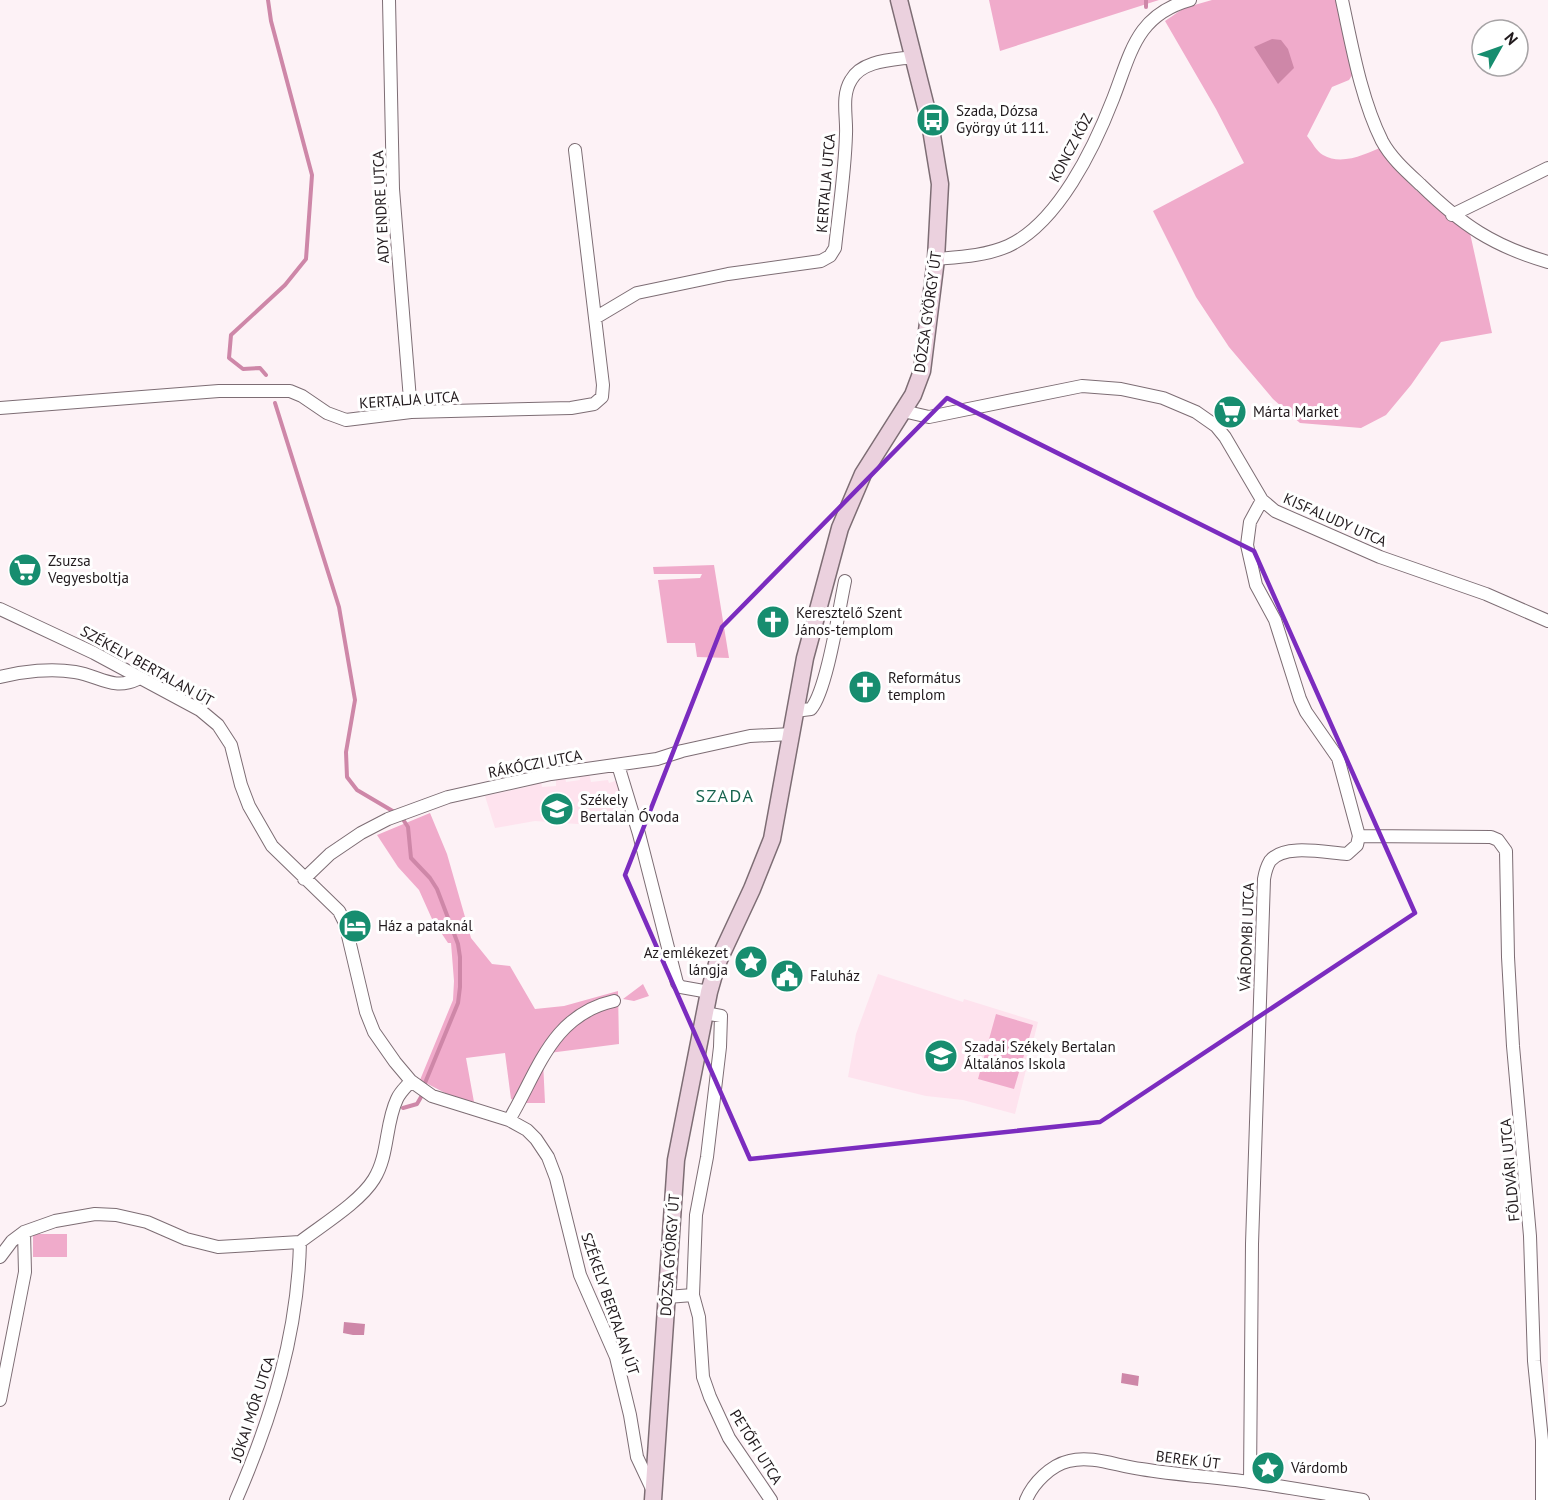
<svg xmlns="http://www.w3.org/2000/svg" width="1548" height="1500" viewBox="0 0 1548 1500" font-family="'PT Sans',sans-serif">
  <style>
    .built { fill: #fee3ee }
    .green { fill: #f0abcb }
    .water { fill: #ce87a8 }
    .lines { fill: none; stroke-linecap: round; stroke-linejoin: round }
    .stream { stroke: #ce87a8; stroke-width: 4 }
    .minor-casing { stroke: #7d6d74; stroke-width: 14 }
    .secondary-casing { stroke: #7d6d74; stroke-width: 19 }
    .minor { stroke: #fff; stroke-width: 12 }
    .secondary { stroke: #ebd1de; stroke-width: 16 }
    .marked { fill: none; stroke: #7b2cbf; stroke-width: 4.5; stroke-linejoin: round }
    .labels { text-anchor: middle; stroke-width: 6; stroke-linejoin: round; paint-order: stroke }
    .poi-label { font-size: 15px; fill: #211a1d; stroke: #fff; text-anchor: start }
    .street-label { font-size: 15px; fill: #211a1d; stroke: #fff }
    .quarter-label { font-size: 18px; letter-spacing: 1.5px; fill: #17634e; stroke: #fff }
  </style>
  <rect width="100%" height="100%" fill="#fdf2f6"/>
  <!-- built -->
  <path class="built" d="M589,773L591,782L608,780L609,783L618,780L629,822L577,824L535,821L495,828L485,796L531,786V783L541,781L542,787L556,786V778L565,777L566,782L580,780L579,775Z
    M878,974L963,1002L964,999L1038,1022L1015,1114L963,1100L926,1096L848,1077L856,1034Z"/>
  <!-- green -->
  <path class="green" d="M989,0H1159L1000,51Z
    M1212,0H1339L1353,74L1349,80L1332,87L1307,136C1312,142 1317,152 1323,155C1342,166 1366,154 1384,146C1389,156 1395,167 1402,175C1419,197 1444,211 1468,224L1492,333L1441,342L1411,385L1386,415L1361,428L1300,423L1273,399L1229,347L1196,297L1153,211L1244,163L1216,109L1165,21L1184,8Z
    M714,565L729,658L697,657L695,643H667L658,580L700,578L702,574H654L653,567Z
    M430,813L447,854L471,938L492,964L510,966L535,1009L564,1006L618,991L619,1044L549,1053L543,1061L545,1103H525L511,1099L505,1053L466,1058L474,1102L453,1097L420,1080L453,1000L454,981L451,943H448L432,919L419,890L398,867L377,835Z
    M643,984L649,996L634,1001L623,999Z
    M996,1014L1033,1025L1014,1089L978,1079Z
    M33,1234H67V1257H33Z"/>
  <!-- water -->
  <path class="water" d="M1272,39L1281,40L1288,49L1294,68L1278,84L1254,47Z
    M344,1322L365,1324L364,1335H353L343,1333Z
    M1122,1373L1139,1376L1138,1386L1121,1383Z"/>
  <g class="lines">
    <!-- stream -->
    <path class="stream" d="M1146,7V0
      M266,375L260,368L243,369L229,358L231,335L285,285L306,259L312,175L271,21L268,0
      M275,403L339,607L355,700L346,752L347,777L357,790L396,813
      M402,818L408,827L411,858L430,878L437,889L458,944L460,957V987L458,1003L425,1083
      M403,1108L417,1104L421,1097"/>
    <defs>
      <path id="minor" d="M389,0L393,189L411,412
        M1342,0C1352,46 1361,99 1382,141C1391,158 1407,172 1421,185C1462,225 1493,246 1548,262
        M1452,215L1548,168
        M936,259C960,257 985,256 1008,246C1058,223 1094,148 1113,99C1131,53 1136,15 1190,0
        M595,318L637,293L728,274L821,261L830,256L835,248C839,210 845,172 846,134C847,117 841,96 851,80C862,60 893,60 913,57
        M0,408L219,391H290L302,396L327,413L346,420L411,412L571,408L594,404L602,397L603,385L575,150
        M903,411L929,417L1082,386L1121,389L1163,398L1196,412L1216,426L1225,437L1262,500L1275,511L1380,557L1486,594L1548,621
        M0,609L94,653L200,710L218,725L231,745L241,785L249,806L272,846L339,911L345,923L366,1012L374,1032L395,1062L411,1081L432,1096L509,1120L527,1130L536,1139L548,1157L556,1178L580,1275L616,1357L630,1415L637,1457L653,1491
        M0,677C23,671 52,668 75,672C100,676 113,691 138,679
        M795,711L811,709C827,690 839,609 845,581
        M618,765L639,834L677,983L681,987L709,992
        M1359,836L1491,837L1498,840L1506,851L1508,957L1513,1046L1530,1236L1534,1361L1542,1440V1500
        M304,879L330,854L361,833L388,819L448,797L551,774L657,759L682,751L750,736L792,734
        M509,1120C538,1072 551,1015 614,1001
        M0,1257L12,1241L24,1232L55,1221L95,1214L116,1215L147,1222L186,1239L218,1247L300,1242
        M693,1295L696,1215L707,1157L720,1047L721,1016L705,1013
        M667,1297L693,1295L699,1317L703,1377L710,1397L729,1438L771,1500
        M0,1400L25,1272L24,1232
        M1250,1482L1252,1244L1264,879C1265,873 1267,866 1270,861C1284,843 1327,853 1347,854L1357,845L1359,836L1338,758L1306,712L1300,699L1275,620L1256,585L1247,545L1250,522L1262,500
        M236,1500C272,1417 298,1334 300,1242C322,1225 360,1202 374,1179C389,1155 385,1124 397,1099C400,1092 406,1087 411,1081
        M1026,1500C1033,1483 1051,1465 1069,1461C1092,1455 1117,1466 1141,1469C1177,1475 1214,1477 1250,1482C1288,1487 1325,1494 1363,1500"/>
      <path id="secondary" d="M653,1500L676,1160L709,992L717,964L752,889L772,839L805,658L840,528L863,474L913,395L922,371L936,259L940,184L930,123L899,0"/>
    </defs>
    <!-- minor casing -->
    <use href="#minor" class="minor-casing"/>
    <!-- secondary casing -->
    <use href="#secondary" class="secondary-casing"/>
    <!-- minor -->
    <use href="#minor" class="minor"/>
    <!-- secondary -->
    <use href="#secondary" class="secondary"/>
  </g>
  <!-- marked area -->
  <path class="marked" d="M947,398L1254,551L1415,913L1100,1122L750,1159L625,875L722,627Z"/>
  <!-- icons -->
  <defs>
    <symbol id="bus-disc" viewBox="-11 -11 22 22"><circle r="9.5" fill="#178d6f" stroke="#fff"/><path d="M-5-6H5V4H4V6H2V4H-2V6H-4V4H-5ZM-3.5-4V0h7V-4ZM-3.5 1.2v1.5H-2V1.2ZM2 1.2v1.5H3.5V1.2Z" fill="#fff"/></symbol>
    <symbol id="supermarket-disc" viewBox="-11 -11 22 22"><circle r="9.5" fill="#178d6f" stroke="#fff"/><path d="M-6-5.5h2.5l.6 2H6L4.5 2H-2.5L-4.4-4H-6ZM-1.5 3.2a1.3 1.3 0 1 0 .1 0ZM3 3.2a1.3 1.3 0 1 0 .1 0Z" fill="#fff"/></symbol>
    <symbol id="church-disc" viewBox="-11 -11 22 22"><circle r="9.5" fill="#178d6f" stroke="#fff"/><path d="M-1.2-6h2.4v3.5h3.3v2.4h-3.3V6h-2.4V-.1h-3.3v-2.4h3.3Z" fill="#fff"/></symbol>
    <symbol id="school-disc" viewBox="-11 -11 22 22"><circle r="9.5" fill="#178d6f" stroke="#fff"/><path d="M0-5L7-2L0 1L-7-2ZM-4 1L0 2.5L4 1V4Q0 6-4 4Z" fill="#fff"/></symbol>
    <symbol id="hotel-disc" viewBox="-11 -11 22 22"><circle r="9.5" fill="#178d6f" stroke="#fff"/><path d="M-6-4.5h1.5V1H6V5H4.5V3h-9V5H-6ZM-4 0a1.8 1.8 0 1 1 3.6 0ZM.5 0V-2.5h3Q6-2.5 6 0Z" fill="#fff"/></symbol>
    <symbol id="sight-disc" viewBox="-11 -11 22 22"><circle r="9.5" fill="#178d6f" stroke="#fff"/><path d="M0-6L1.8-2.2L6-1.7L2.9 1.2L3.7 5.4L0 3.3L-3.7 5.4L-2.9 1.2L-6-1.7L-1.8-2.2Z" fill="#fff"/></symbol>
    <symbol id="civic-disc" viewBox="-11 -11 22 22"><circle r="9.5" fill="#178d6f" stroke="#fff"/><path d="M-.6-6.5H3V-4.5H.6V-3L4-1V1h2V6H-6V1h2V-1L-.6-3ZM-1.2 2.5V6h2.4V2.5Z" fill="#fff"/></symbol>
  </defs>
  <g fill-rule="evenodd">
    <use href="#bus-disc" x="914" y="101" width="38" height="38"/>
    <use href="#supermarket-disc" x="1211" y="393" width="38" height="38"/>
    <use href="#supermarket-disc" x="6" y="551" width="38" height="38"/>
    <use href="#church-disc" x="754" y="603" width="38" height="38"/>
    <use href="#church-disc" x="846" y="668" width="38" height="38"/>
    <use href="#school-disc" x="538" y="790" width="38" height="38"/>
    <use href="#hotel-disc" x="336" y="907" width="38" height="38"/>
    <use href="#sight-disc" x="732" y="943" width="38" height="38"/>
    <use href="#civic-disc" x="768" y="957" width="38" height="38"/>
    <use href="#school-disc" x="922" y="1037" width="38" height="38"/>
    <use href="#sight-disc" x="1249" y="1449" width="38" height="38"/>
  </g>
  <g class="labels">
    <!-- poi labels -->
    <g class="poi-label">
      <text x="956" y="116">Szada, Dózsa<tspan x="956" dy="17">György út 111.</tspan></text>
      <text x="1253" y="417">Márta Market</text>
      <text x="48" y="566">Zsuzsa<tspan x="48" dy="17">Vegyesboltja</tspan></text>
      <text x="796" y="618">Keresztelő Szent<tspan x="796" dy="17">János-templom</tspan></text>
      <text x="888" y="683">Református<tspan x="888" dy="17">templom</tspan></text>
      <text x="580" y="805">Székely<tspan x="580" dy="17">Bertalan Óvoda</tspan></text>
      <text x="378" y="931">Ház a pataknál</text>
      <text x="728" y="958" text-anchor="end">Az emlékezet<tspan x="728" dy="17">lángja</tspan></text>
      <text x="810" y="981">Faluház</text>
      <text x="964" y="1052">Szadai Székely Bertalan<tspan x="964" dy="17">Általános Iskola</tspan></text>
      <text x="1291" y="1473">Várdomb</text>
    </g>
    <!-- street labels -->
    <g class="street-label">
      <text transform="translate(1071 148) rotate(-62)" y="5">KONCZ KÖZ</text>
      <text transform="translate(826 183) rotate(-85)" y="5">KERTALJA UTCA</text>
      <text transform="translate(381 207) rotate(-93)" y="5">ADY ENDRE UTCA</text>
      <text transform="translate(928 312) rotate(-82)" y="5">DÓZSA GYÖRGY ÚT</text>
      <text transform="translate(409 400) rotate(-4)" y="5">KERTALJA UTCA</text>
      <text transform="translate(1335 520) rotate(24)" y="5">KISFALUDY UTCA</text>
      <text transform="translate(147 666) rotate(29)" y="5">SZÉKELY BERTALAN ÚT</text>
      <text transform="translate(535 764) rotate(-11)" y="5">RÁKÓCZI UTCA</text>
      <text transform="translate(1247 937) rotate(-88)" y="5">VÁRDOMBI UTCA</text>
      <text transform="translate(1510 1170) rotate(-95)" y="5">FÖLDVÁRI UTCA</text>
      <text transform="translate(670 1255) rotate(-86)" y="5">DÓZSA GYÖRGY ÚT</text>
      <text transform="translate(610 1304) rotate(71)" y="5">SZÉKELY BERTALAN ÚT</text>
      <text transform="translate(253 1409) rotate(-72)" y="5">JÓKAI MÓR UTCA</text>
      <text transform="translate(756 1447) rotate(58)" y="5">PETŐFI UTCA</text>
      <text transform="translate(1188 1460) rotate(7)" y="5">BEREK ÚT</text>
    </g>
    <!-- quarter labels -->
    <g class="quarter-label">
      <text x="725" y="802">SZADA</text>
    </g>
  </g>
  <!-- north arrow -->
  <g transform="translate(1500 48) rotate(50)"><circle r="28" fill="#ffffff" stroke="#a6a3a5" stroke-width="1.5"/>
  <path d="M0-4.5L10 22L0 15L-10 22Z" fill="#178d6f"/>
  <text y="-9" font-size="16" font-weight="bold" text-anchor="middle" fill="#211a1d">N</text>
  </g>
</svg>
